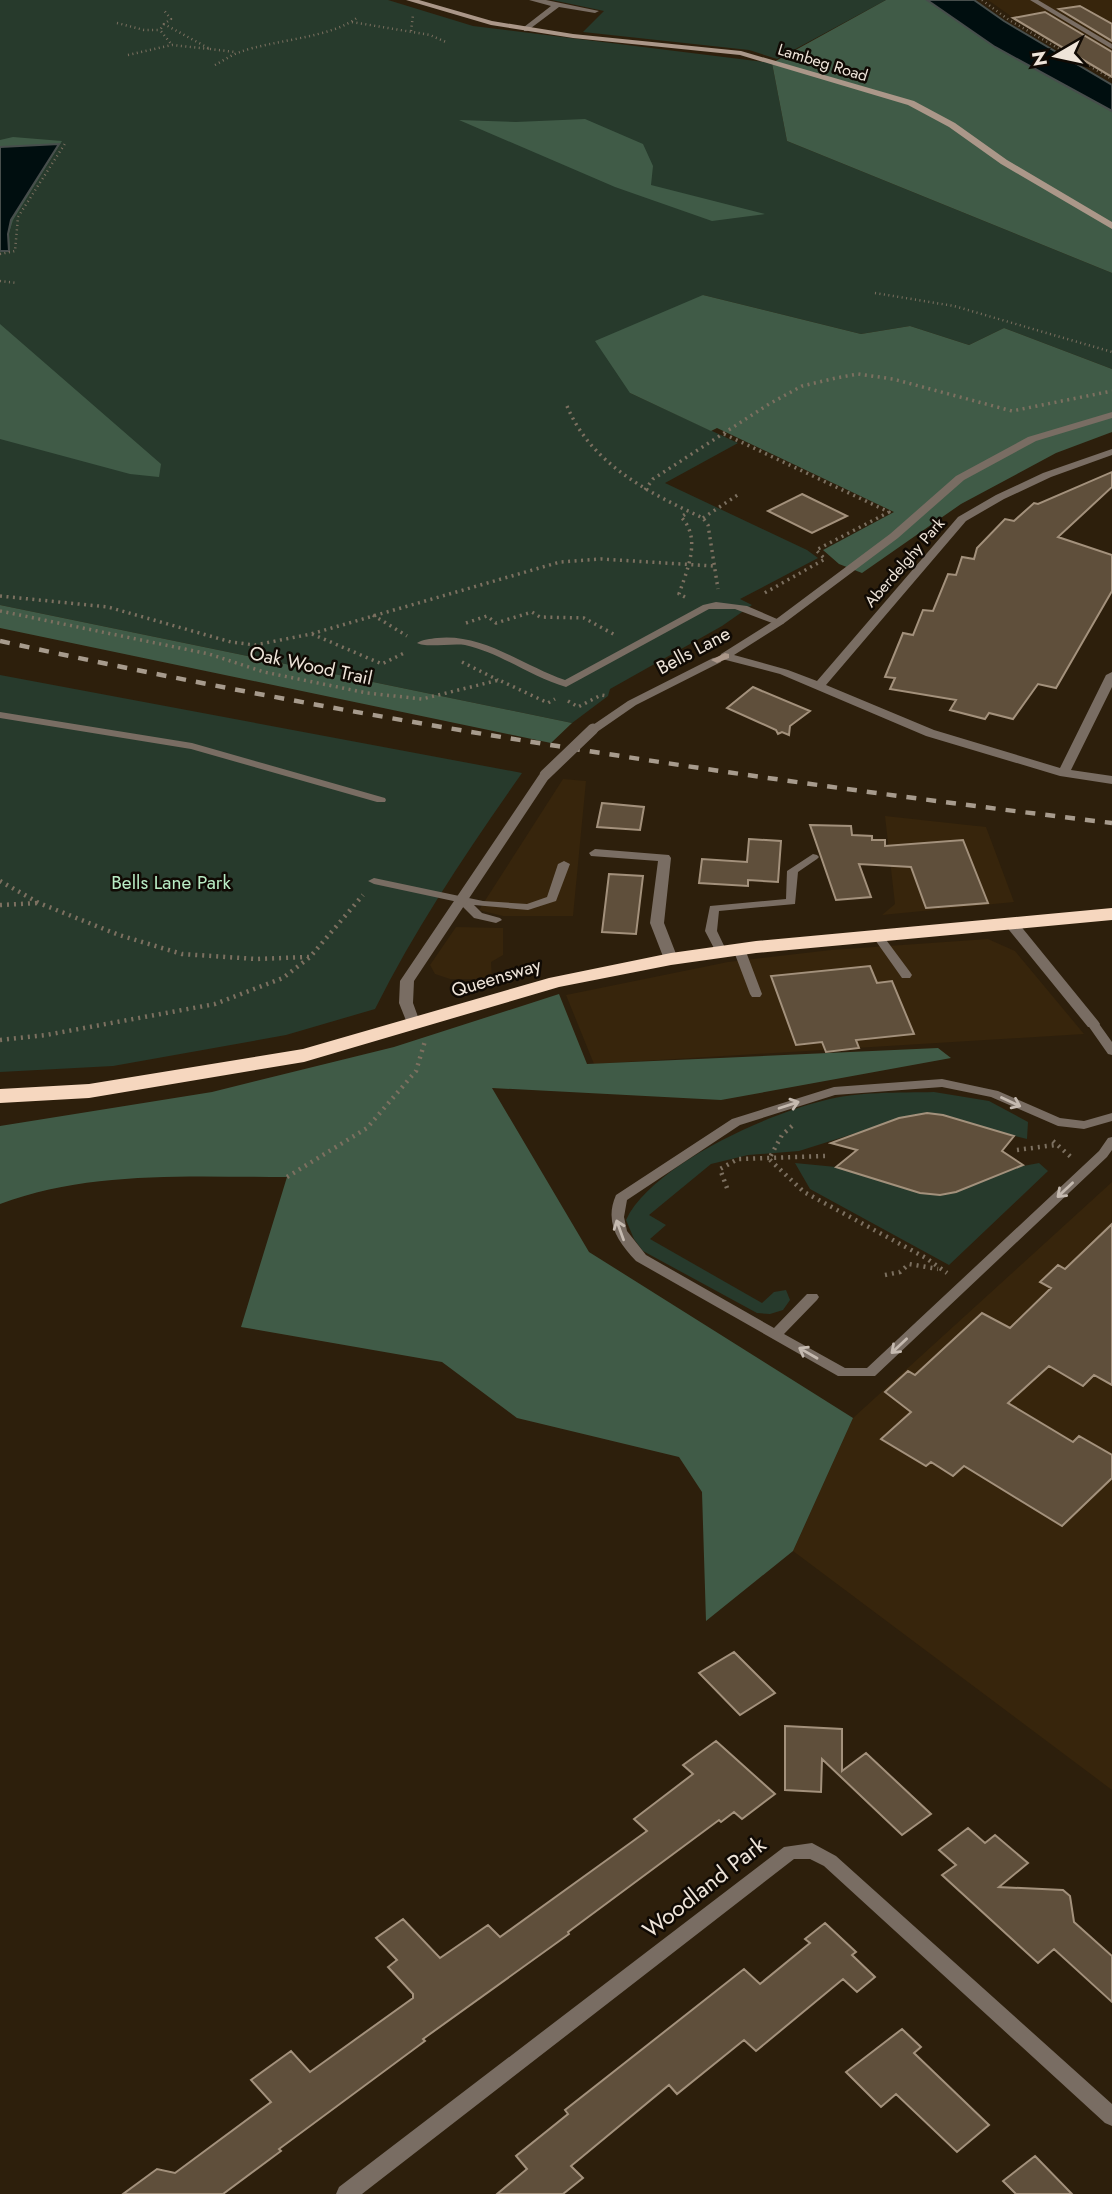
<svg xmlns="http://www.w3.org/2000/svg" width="1112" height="2194" viewBox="0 0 1112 2194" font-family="Jost,sans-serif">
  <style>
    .built { fill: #37250c }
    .green { fill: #273a2c }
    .forest { fill: #405b47 }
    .water { fill: #000e0f; stroke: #474e4c; stroke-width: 2 }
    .building { fill: #5f4f3b; stroke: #a3917c; stroke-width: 2 }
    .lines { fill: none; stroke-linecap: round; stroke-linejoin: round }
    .path-far2 { stroke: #7c7060; stroke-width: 2.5; stroke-dasharray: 1 3.5; stroke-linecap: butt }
    .path-far1 { stroke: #7c7060; stroke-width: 3.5; stroke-dasharray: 2 4.5; stroke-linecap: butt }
    .path { stroke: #7c7060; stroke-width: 4.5; stroke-dasharray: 2 5; stroke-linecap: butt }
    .lane { fill: #796d63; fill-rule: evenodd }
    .street { fill: #796d63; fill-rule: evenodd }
    .secondary { fill: #ab9789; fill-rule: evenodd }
    .highway { fill: #f6d7bf; fill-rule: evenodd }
    .rail { stroke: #a79b8d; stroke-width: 4.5; stroke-dasharray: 10 10; stroke-linecap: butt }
    .street-bridge { stroke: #796d63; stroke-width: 11 }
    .oneway { stroke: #c5bab0 }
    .labels { text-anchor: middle; stroke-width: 5; stroke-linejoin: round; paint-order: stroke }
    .far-street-label { font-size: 16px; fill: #eee4d9; stroke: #100a04 }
    .street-label { font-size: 19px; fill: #eee4d9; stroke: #100a04 }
    .park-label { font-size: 19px; fill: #b9edc5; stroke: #100a04 }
    .near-street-label { font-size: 23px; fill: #eee4d9; stroke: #100a04 }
  </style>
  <rect width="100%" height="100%" fill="#2d1f0c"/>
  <!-- built -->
  <path class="built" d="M988,0H1112V77L1015,19Z
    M563,779L586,781L573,916H503L479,910Z
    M885,816L986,827L1014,902L882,915L895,904Z
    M456,927L503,928V955L491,962L492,979H450L435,974L430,965Z
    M988,939L1015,951L1084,1034L594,1064L566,995L728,962L831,950Z
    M1112,1182V1790L793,1551L853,1418Z"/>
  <!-- green -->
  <path class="green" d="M0,0H388L473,26L772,63L787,141L1112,273V369L1004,328L969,345L910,326L861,334L703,295L630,393L738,443L665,483L807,550L818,558L740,599L752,605L722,626L610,689L608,696L572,723L0,605Z
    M552,0H886L777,59L749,50L583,32L604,11Z
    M0,675L522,773C468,850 417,925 375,1009L286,1035L113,1066L0,1072Z
    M934,1092L989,1101L1028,1122L1027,1139L927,1113L913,1115L799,1151L748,1155L711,1164L649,1215L666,1225L650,1239L762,1303L774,1292L786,1290L790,1300L783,1310L770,1314L757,1313L643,1251L634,1239L626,1220C651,1166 765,1115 822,1101C858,1091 898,1093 934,1092Z
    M795,1163L836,1167L920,1193L956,1192L1018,1167L1039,1163L1048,1171L949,1265L810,1189Z"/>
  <!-- forest -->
  <path class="forest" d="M886,0H927L995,47L1112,111V273L787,141L772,63Z
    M585,119L643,144L653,166L651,185L765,214L712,221L615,187L459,120L516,122Z
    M13,137L62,141L13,220L9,233L10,251L0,252L9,251L8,234L11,220L58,144L0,147V140Z
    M703,295L861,334L910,326L969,345L1004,328L1112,369V432L1056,453L961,504L862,573L839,564L823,550L894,512L717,428L711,431L630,393L595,341Z
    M0,324L161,464L159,477L130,474L0,439Z
    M0,605L572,723L551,743L0,628Z
    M559,994L587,1064L938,1048L951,1058L721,1100L492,1088L589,1252L853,1418L793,1551L706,1621L702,1492L679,1457L517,1418L442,1362L241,1327L287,1177C191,1177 91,1170 0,1204V1126L212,1092L394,1047Z"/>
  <!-- water -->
  <path class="water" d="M927,0H974L1004,21L1112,85V111L995,47Z
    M59,144L11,220L8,234L9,251H0V147Z"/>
  <!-- building -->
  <path class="building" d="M1080,6L1112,24V41L1059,9Z
    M1045,12L1112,52V77L1013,18Z
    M1112,472V487L1058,537L1112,555V591L1056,688L1038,684L1013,719L989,713L985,719L950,710L956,700L890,689L895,678L885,677L903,633L913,635L923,610L933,611L948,574L956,575L962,557L974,559L977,548L1005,519L1014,521L1034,503L1038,504Z
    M802,494L847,516L812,533L768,511Z
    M753,687L762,691L810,711L790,726L789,735L782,732L778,734L776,730L727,708Z
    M602,803L644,807L640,830L597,827Z
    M810,825L851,826L852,835L872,836V840H885V846L963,840L988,903L926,908L911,867L859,864L871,897L836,900Z
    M749,839L781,841L778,882L748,880V886L699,883L702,859L747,862Z
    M609,874L643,876L636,934L602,932Z
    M870,966L877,983L892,981L914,1034L856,1040L859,1048L826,1052L822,1042L796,1045L771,976Z
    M927,1113L943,1115L1014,1136L1002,1151L1023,1165L956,1192L940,1195L920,1193L836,1167L857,1150L831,1143L899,1118Z
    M1112,1224V1385L1094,1375L1083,1386L1049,1366L1008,1403L1073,1442L1079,1436L1112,1455V1478L1062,1526L964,1466L953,1476L931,1462L926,1466L881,1439L911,1412L885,1392L908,1371L915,1375L982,1313L1010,1328L1051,1288L1040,1282L1058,1265L1065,1269Z
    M734,1652L775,1693L740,1715L699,1673Z
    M785,1726L842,1729V1771L866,1753L931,1814L902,1835L822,1759L821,1792L785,1790Z
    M716,1741L775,1794L742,1819L734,1812L721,1822L719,1820L568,1932L569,1934L423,2039L425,2041L279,2149L281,2151L223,2194H123L157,2169L175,2173L271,2102L251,2080L291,2051L310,2072L413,1998V1994L388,1967L397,1960L376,1938L403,1919L440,1958L488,1925L500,1937L647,1831L634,1819L693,1774L683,1765Z
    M968,1828L985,1843L995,1835L1028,1863L999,1887L1063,1890L1070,1896L1074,1922L1112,1956V2002L1054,1949L1038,1963L942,1875L956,1865L939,1850Z
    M825,1923L856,1952L852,1955L875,1977L857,1992L843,1979L756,2051L744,2040L677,2094L669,2085L571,2166L583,2178L563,2194H497L527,2169L516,2156L568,2114L565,2110L744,1969L760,1984L810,1943L805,1939Z
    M902,2029L921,2047L914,2053L989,2125L957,2152L896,2094L881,2107L846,2072Z
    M1035,2156L1072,2194H1016L1003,2181Z"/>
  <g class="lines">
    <!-- path-far2 -->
    <path class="path-far2" d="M982,0L1009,20L1112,79
      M352,22L430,35L448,43
      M117,23L144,30H160
      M164,24L160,30L172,45
      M411,31L413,15
      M210,49L235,52
      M128,55L172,45L210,49L164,24L171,19L163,9
      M215,65C223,61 231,55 240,52C272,40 332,38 358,17
      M0,254L15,251L18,217L66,142
      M0,281L17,283
      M875,293L954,306L1112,352"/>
    <!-- path-far1 -->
    <path class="path-far1" d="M567,406C591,464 649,493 703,518L708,525L718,589
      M724,434L889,512L816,550L825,559L761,595
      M645,490L653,479L769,404L802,386L836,378L858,374L893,379L1012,411L1112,391
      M703,518L739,494
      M0,596L108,607L231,642L255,645L311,634L560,562L601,559L713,566
      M685,597L679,594C687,570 702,538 681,517L689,512
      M0,611L209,654L264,672L367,693L422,699L499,680L548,703L555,699
      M373,615L407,636
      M466,623L487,616L496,623L532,612L540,617L584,618L617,636
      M312,634L382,664L406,652
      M462,662L498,680
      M568,701L578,707L601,695L607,696"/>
    <!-- path -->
    <path class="path" d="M0,881L39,903L119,935L182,954L256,959L309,957
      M0,905L38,903
      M0,1040L46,1035L215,1004L283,978L310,957L363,895
      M792,1126L782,1135L769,1159L804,1192L926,1258L947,1273
      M1053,1141L1072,1158
      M1017,1150L1055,1145
      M287,1177L367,1128L416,1071L425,1041
      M727,1188L720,1169L738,1159L825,1156
      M885,1275L900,1272L909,1264L938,1269"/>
    <!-- lane -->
    <path class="lane" d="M1030,0H1038L1112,44V49Z
      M716,602L747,606L784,622L783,624H775L735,609H709L566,687C531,677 501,653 465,645C452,643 425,648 417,643C423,639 430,639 437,638C483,633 524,666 565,680L703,605Z
      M0,712L192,743L385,798L386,800L385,802H377L191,749L0,718Z
      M813,854L817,855L819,857L817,859L798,872L795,904L719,911L717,931L727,952L725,954H717L705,931L710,906L786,899L787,871Z
      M564,861L570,864L556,901L528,910L474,905L482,913L500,918L502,920L496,923L474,918L458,902L374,884L368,881L374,878L483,901L527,904L547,897L558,864Z
      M877,932L881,933L910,972L912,975L910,978H902L873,937L871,935L873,933Z
      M739,946L745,949L762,994L760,997H752L750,994L733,949Z
      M1093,1020L1097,1021L1112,1042V1055L1108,1054L1087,1024Z
      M942,1079L998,1091L1060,1118L1084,1121L1112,1113V1121L1084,1129L1058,1126L991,1097L942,1087L835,1095L740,1125L627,1200L624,1217L627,1231L646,1255L774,1328L807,1294H817L819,1297L817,1300L784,1334L845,1368H867L1099,1151L1108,1138L1112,1137V1150L1107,1157L875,1376H838L636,1261C618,1242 604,1222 616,1195L732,1119L834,1087Z"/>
    <!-- street -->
    <path class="street" d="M529,0H546L599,11L595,13L559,7L527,31H524V27L551,6Z
      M1112,412V418L1036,441L964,480L898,538L783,624L734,655L788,670L817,681L958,517L996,495L1043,473L1112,449V455L1051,477L1004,499L966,521L826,685L934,730L1060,768L1106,675L1112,672V687L1071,770L1112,776V784L1060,776L926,736L780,674L722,659L721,662L636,705L597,732H589L587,729L628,701L713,658L720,657L721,654L775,620L890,534L956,476L1028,437Z
      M545,771L551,775L414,981L413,1003L421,1025L419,1028H409L399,1003L400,981L539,775Z
      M595,849L669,855L671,858L664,923L678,959L676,962H666L664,959L650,923L658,861L591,856L589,853Z
      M1010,918L1015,919L1098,1021L1100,1024L1098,1027H1088L1005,925L1003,922Z
      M812,1843L836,1856L1112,2104V2126L1105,2123L824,1866L810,1859H794L362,2194H336L339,2187L784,1847Z"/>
    <!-- secondary -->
    <path class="secondary" d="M406,0H419L492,21L573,34L741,51L914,101L955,123L1007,160L1112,222V229L1001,164L949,127L908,105L740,55L573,38L491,25Z
      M725,653L729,654V658L717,663L711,660Z"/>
    <!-- highway -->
    <path class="highway" d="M1112,908V920L756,953L671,965L559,987L304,1062L89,1098L0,1103V1089L89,1084L303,1049L549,978L671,953L756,941Z"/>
    <!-- rail -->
    <path class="rail" d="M0,641C368,722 738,778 1112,823"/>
    <!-- street-bridge -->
    <path class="street-bridge" d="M545,775L593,729"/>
  </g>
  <!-- one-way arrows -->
  <defs><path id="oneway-shaft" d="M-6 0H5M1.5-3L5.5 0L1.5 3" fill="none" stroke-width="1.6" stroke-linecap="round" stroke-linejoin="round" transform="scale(1.75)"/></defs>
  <g class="oneway">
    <use href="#oneway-shaft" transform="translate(1011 1102) rotate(25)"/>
    <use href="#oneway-shaft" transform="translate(789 1105) rotate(-18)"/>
    <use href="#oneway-shaft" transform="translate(1065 1190) rotate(137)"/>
    <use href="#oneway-shaft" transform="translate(620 1230) rotate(-110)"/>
    <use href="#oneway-shaft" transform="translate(899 1346) rotate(137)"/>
    <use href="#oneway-shaft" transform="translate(808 1353) rotate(-150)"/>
  </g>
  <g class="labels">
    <!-- far-street labels -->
    <g class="far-street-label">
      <text transform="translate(823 62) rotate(17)" y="6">Lambeg Road</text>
      <text transform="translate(904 562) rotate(-49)" y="6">Aberdelghy Park</text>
    </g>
    <!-- street labels -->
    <g class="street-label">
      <text transform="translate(693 650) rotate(-28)" y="7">Bells Lane</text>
      <text transform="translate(311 665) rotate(12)" y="7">Oak Wood Trail</text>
      <text transform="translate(496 977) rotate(-17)" y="7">Queensway</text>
    </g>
    <!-- park labels -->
    <g class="park-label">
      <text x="171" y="889">Bells Lane Park</text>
    </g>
    <!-- near-street labels -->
    <g class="near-street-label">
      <text transform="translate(704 1887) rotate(-38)" y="8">Woodland Park</text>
    </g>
  </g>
  <!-- north arrow -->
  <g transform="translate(1056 56) rotate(261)" stroke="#100a04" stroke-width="5" paint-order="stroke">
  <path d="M0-5L12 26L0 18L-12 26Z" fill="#eee4d9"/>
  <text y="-10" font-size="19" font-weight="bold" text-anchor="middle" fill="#eee4d9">N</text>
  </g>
</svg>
